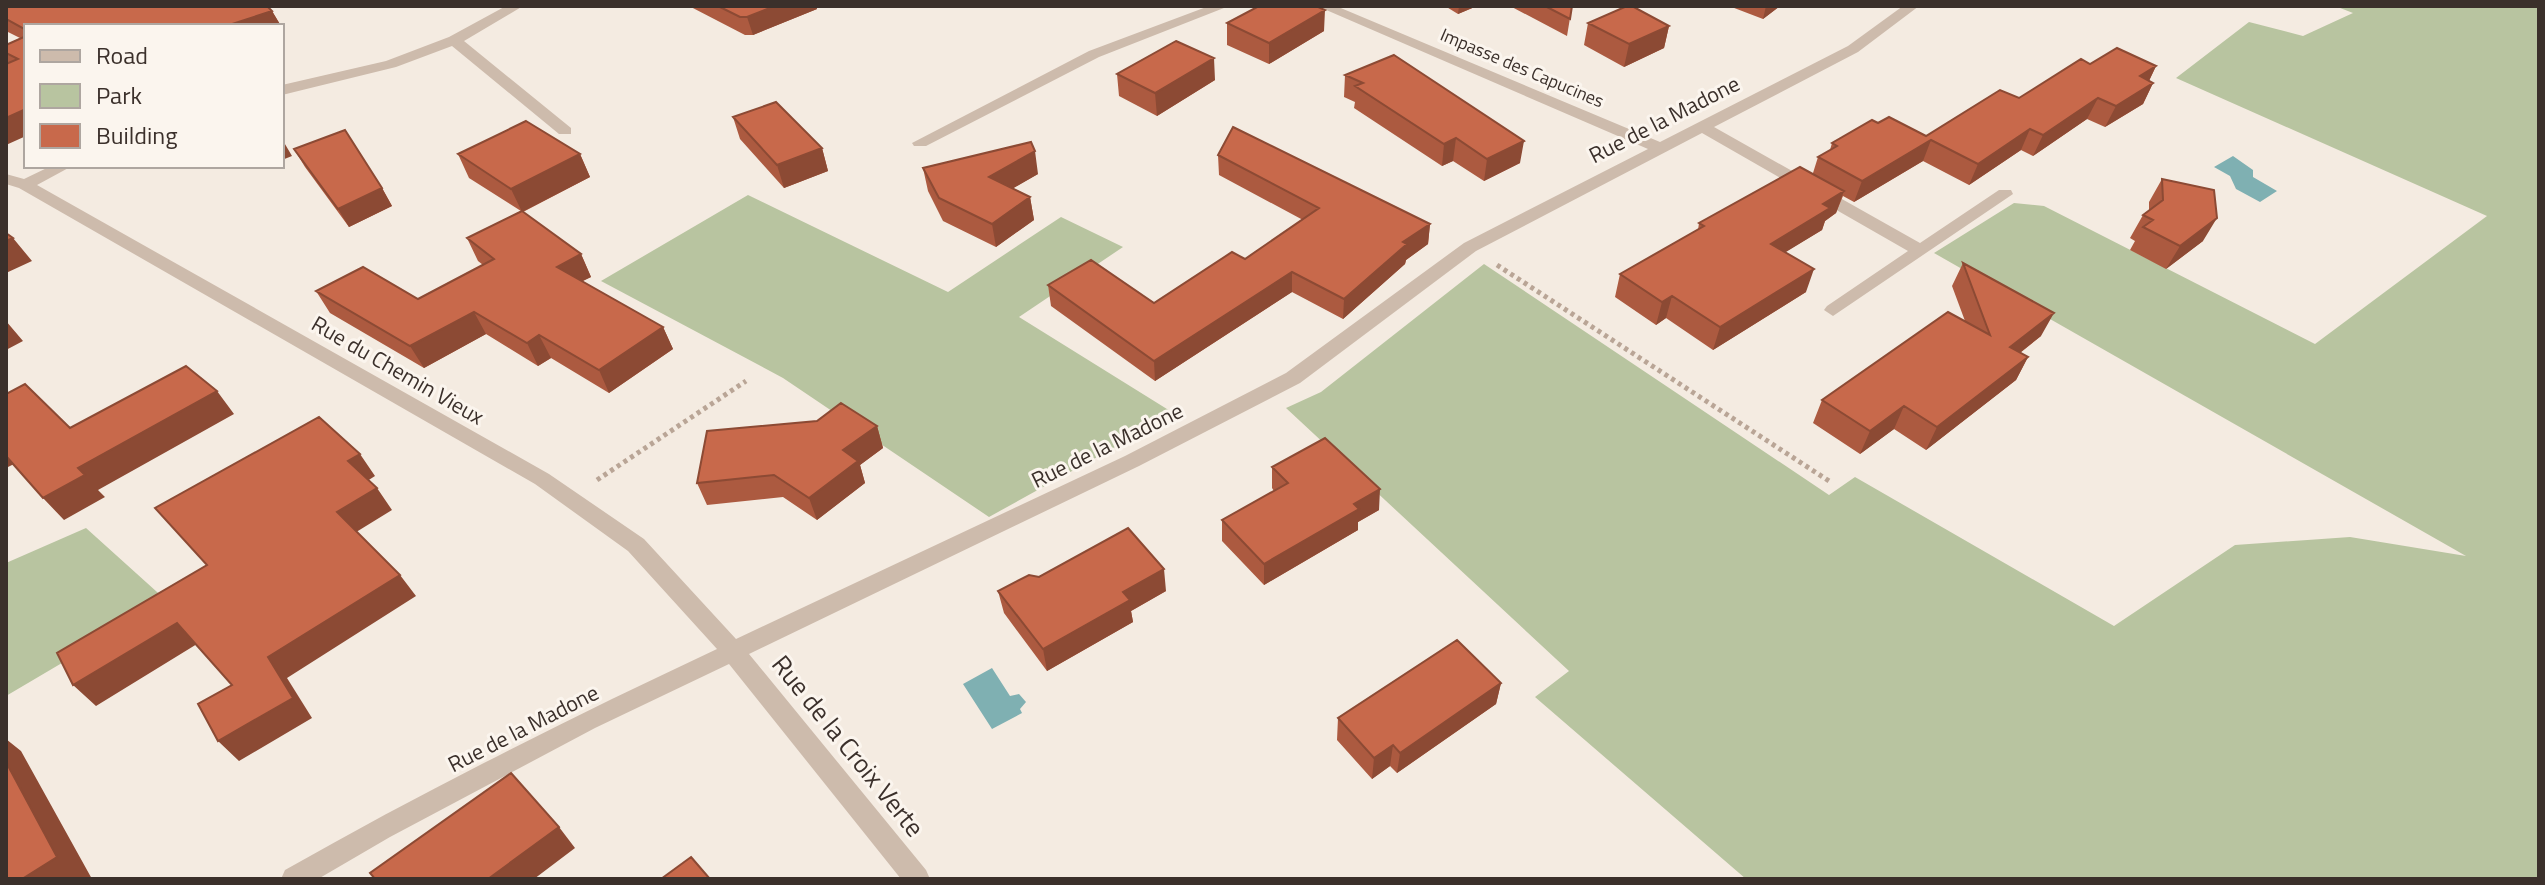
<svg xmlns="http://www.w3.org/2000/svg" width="2545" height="885" viewBox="0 0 2545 885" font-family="'Titillium Web',sans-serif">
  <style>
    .green { fill: #b8c4a0 }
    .water { fill: #7fb0b2 }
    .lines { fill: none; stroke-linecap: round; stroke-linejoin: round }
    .path { stroke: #b9a596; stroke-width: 5; stroke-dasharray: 4 4; stroke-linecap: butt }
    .street { fill: #cdbbac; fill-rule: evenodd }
    .wall { fill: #ac5a40 }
    .shaded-wall { fill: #8c4a34 }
    .building { fill: #c8694b; stroke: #8c4a34; stroke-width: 2 }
    .labels { text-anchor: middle; stroke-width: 6; stroke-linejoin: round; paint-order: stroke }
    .far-street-label { font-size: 18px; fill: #3b302b; stroke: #fbf5ee }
    .street-label { font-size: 22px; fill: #3b302b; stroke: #fbf5ee }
    .near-street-label { font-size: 26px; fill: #3b302b; stroke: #fbf5ee }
  </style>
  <rect width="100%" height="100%" fill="#f4ebe1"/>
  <!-- green -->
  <path class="green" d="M2335,6H2539V879H1746L1535,697L1569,671L1286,408L1321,392L1484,264L1829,495L1855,477L2114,626L2235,545L2350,537L2466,556L1934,253L2014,203L2044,206L2315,344L2487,216L2176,78L2249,22L2303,36L2353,13Z
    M748,195L948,292L1061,217L1123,247L1019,317L1175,414L989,517L783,378L601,281Z
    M86,528L167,601L6,696V563Z"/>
  <!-- water -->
  <path class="water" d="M2233,156L2253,170V177L2277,191L2260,202L2236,189L2230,176L2214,167Z
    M992,668L1010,696L1019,694L1026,702L1020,709L1022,713L992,729L963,684Z"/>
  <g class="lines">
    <!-- path -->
    <path class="path" d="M1497,265L1829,481
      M597,480L746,381"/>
    <!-- street -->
    <path class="street" d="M506,6H523L464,41L571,128V134H559L452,46L396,67L282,95V85L386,61L449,37Z
      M1209,6H1229L1099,57L926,146H914L912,143L1089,51Z
      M1317,6H1336L1660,142L1848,46L1903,6H1919L1858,52L1714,127L1920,243L1999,190H2011L2013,194L1833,316L1824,310L1827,306L1908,251L1702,133L1476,251L1300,383L1139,466L749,654L926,870L930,879H901L729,664L595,728L390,837L318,879H281L285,870C426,790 570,718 717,649L628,551L535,484L19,188L6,184V174L24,179L51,166H72L37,185L549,474L644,539L736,639L1125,456L1286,373L1464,243L1648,149Z"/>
  </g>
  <!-- wall -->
  <path class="wall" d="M6,6L272,11L281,26H26V136L6,62V45L20,38L6,31Z
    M689,6H816L817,9L753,35H745Z
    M1445,6H1477L1458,14Z
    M1510,6H1572L1567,36Z
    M1729,6H1780L1763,19Z
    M1227,23L1324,31L1269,64L1227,45Z
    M1588,23L1669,26L1664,48L1624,67L1584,45Z
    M1394,55L1520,163L1484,181L1453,161L1442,166L1354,108L1355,102L1344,97L1345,75Z
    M2090,64L2156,66L2149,81L2153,83L2143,104L2105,127L2087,119L2033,156L2021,150L1969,185L1923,161L1854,202L1843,196L1836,213L1825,221L1822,230L1785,252L1806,292L1713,350L1666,318L1656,325L1615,297L1620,274L1698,230L1699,223L1813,173L1818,157L1830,150L1832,143L1878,123L1926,136L2019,98Z
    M1117,74L1215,80L1157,116L1119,96Z
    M733,117L822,148L828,171L784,188L740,139Z
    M294,149L382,188L392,206L349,227L305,167Z
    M458,154H580L590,177L523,212L581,254L591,277L582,281L663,327L673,349L609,393L551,358L538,366L486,334L424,368L330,313L316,291L418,299L483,265L478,261L467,238L521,211L469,178Z
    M1218,155L1430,224L1428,244L1406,260L1405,264L1343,319L1292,292L1155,381L1051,306L1048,285L1154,303L1245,259L1303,220L1219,175Z
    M923,168L1038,174L1013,188L1030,197L1034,220L996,247L943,221L928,191Z
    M2162,179L2203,241L2166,269L2130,250L2135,241L2130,238L2143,215L2149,210V202Z
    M1963,263L2041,336L2020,353L2028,357L2016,380L1926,450L1894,429L1860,454L1813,423L1822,400L1965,321L1952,286Z
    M877,426L883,448L860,465L865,483L817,520L783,497L707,505L697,483Z
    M1272,467L1379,510L1358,522V530L1264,585L1222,541V520L1274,491L1272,488Z
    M1039,577L1166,591L1131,611L1133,622L1047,671L1004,613L998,591Z
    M1501,683L1496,704L1397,773L1390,766L1372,779L1337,740L1338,718Z"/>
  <!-- shaded-wall -->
  <path class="shaded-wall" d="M775,6H816L817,9L753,35L747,17Z
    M1459,6H1477L1458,14Z
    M1766,6H1780L1763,19Z
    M1325,10L1324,31L1269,64V43Z
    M272,11L281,26H226Z
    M1669,26L1664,48L1624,67L1629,44Z
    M1214,58L1215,80L1157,116L1155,93Z
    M2156,66L2146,87L2140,76Z
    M2153,83L2143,104L2105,127L2116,106Z
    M2098,98L2087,119L2033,156L2043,135Z
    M26,109V136L6,145V118Z
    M2030,129L2021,150L1969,185L1978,164Z
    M1456,138L1453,161L1442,166L1444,144Z
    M282,139L292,156L282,160Z
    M1931,140L1923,161L1854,202L1862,181Z
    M1524,141L1520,163L1484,181L1487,159Z
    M822,148L828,171L784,188L777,165Z
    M1035,151L1038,174L993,200L989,177Z
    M580,154L590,177L522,212L511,189Z
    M382,188L392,206L349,227L338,209Z
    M1844,191L1836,213L1825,221L1822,230L1763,266L1771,244L1823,204Z
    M1030,197L1034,220L996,247L992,224Z
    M2217,218L2203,241L2166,269L2180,246Z
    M1430,224L1428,244L1406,260L1405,264L1343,319L1344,299L1403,242Z
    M13,238L32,261L6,273V241Z
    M581,254L591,277L567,289L557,267Z
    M1814,269L1806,292L1713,350L1720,327Z
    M1292,272V292L1155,381L1154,361Z
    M1672,296L1666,318L1656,325L1662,302Z
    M474,312L486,334L424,368L410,346Z
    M2054,313L2041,336L1998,370L2010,347Z
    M6,321L23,341L6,350Z
    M663,327L673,349L609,393L599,370Z
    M539,335L551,358L538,366L527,343Z
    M2028,357L2016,380L1926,450L1937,427Z
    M217,391L234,414L98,490L105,497L64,520L43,498L78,468Z
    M1904,406L1894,429L1860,454L1870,431Z
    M877,426L883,448L860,465L865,483L817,520L809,498L843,450Z
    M360,454L375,476L364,483L348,461Z
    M6,455L14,464L6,468Z
    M377,488L392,510L353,534L337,512Z
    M1380,489L1379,510L1358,522V530L1264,585V564L1354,504Z
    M1164,569L1166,591L1131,611L1133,622L1047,671L1043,649L1123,592Z
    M400,575L416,596L287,678L312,718L239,761L218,741L268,657Z
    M177,623L197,644L96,706L73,685Z
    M1501,683L1496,704L1397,773L1400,753Z
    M6,739L21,751L92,879H22L6,762Z
    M1393,745L1390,766L1372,779L1374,758Z
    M559,827L575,848L534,879H488Z"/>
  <!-- building -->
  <path class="building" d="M6,6H267L272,11L226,26H26V30L6,19Z
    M718,6H775L747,17H740Z
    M1259,6H1316L1325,10L1269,43L1227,23Z
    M1545,6H1572L1570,19Z
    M1627,6H1632L1669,26L1629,44L1588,23Z
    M26,36V109L6,118V64L18,59L6,53V45Z
    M1176,41L1214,58L1155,93L1117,74Z
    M2117,48L2156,66L2140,76L2153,83L2116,106L2098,98L2043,135L2030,129L1978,164L1931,140L1862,181L1818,157L1837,146L1832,143L1872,120L1878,123L1889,117L1926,136L2000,90L2019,98L2081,59L2090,64Z
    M1394,55L1524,141L1487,159L1456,138L1444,144L1355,86L1363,83L1345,75Z
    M776,102L822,148L777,165L733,117Z
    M526,121L580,154L511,189L458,154Z
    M1233,127L1430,224L1403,242L1407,244L1344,299L1292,272L1154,361L1048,285L1091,260L1154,303L1232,252L1245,259L1319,208L1218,155Z
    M345,130L382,188L338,209L294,149Z
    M1031,142L1035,151L989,177L1030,197L992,224L939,198L923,168Z
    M1800,167L1844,191L1823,204L1830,208L1771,244L1814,269L1720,327L1672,296L1662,302L1620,274L1704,226L1699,223Z
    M2162,179L2214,190L2217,218L2180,246L2143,227L2153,220L2143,215L2163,200Z
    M522,211L581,254L557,267L663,327L599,370L539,335L527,343L474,312L410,346L316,291L363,267L418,299L494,259L467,238Z
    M6,233L13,238L6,241Z
    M1963,263L2054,313L2010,347L2028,357L1937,427L1904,406L1870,431L1822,400L1948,312L1990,335Z
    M186,366L217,391L78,468L85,475L43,498L6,456V394L25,384L70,428Z
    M841,403L877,426L843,450L858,461L809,498L774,475L697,483L707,431L817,421Z
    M319,417L360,454L348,461L377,488L337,512L400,575L268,657L293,698L218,741L198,704L232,685L177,623L73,685L57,653L207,565L155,508Z
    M1325,438L1380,489L1354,504L1359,509L1264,564L1222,520L1288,483L1272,467Z
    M1128,528L1164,569L1123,592L1130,600L1043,649L998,591L1029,575L1039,577Z
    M1457,640L1501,683L1400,753L1393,745L1374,758L1338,718Z
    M6,762L57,857L22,879H6Z
    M511,773L559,827L488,879H375L370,873Z
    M691,857L710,879H661Z"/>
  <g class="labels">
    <!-- far-street labels -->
    <g class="far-street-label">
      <text transform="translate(1522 68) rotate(23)" y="6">Impasse des Capucines</text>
    </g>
    <!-- street labels -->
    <g class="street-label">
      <text transform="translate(1664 119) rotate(-27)" y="8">Rue de la Madone</text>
      <text transform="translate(398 370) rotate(30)" y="8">Rue du Chemin Vieux</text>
      <text transform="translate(1107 445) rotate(-26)" y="8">Rue de la Madone</text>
      <text transform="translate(523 728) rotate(-27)" y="8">Rue de la Madone</text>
    </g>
    <!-- near-street labels -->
    <g class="near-street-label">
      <text transform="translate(848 746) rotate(51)" y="9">Rue de la Croix Verte</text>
    </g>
  </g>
  <!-- border -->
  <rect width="2545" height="885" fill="none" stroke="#3b302b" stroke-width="16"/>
  <!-- legend -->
  <rect x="24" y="24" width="260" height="144" fill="#fbf5ee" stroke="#aea6a0" stroke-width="2"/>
  <rect x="40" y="50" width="40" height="12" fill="#cdbbac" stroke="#aea6a0" stroke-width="2"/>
  <text x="96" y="64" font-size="24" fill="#3b302b">Road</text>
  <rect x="40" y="84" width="40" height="24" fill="#b8c4a0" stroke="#aea6a0" stroke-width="2"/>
  <text x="96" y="104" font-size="24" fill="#3b302b">Park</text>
  <rect x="40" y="124" width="40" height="24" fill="#c8694b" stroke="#aea6a0" stroke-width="2"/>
  <text x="96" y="144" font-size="24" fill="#3b302b">Building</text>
</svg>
